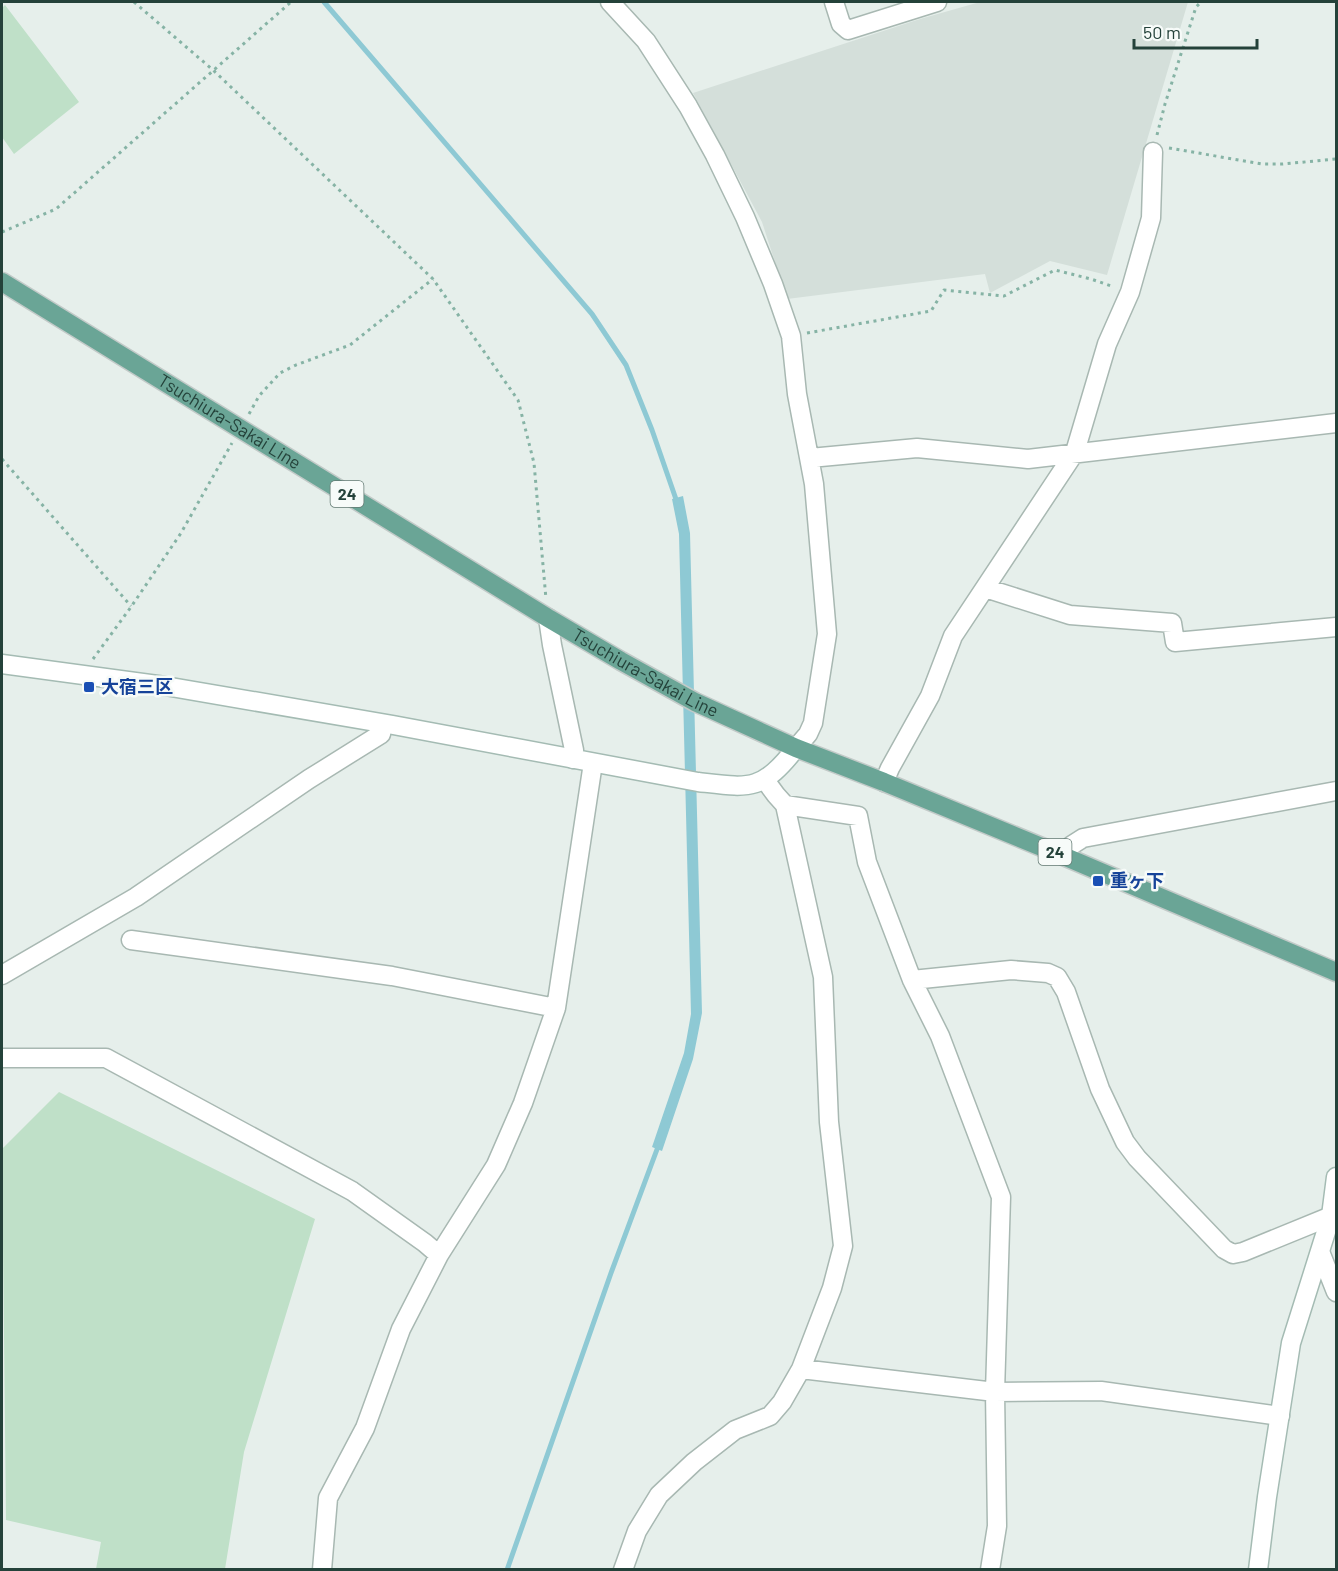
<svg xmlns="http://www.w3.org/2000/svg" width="1338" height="1571" viewBox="0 0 1338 1571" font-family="Barlow,'Noto Sans JP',sans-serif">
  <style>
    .built { fill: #d4dfda }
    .green { fill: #bfe0c8 }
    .water { fill: #8ec9d4 }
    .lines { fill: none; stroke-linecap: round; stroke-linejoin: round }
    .stream { stroke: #8ec9d4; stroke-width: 5 }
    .street-casing { stroke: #a8b8b2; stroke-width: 21 }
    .secondary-casing { stroke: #a4bbb3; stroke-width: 21 }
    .primary-casing { stroke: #c2cac8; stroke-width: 21 }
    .path { stroke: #86b3a5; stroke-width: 3; stroke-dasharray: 3 4.5; stroke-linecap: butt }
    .street { stroke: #fff; stroke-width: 18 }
    .secondary { stroke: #fff; stroke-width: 18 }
    .primary { stroke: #6aa596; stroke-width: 18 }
    .transit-dot { fill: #1a4fb4; stroke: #f7fbf9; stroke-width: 2 }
    .labels { text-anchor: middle; stroke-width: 5; stroke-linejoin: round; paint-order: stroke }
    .shield { fill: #f7fbf9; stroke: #637a73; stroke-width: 1.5 }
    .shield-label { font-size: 16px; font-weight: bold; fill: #24423a }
    .street-label { font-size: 18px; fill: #24423a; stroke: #f7fbf9 }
    .transit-label { font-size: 18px; font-weight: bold; fill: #164399; stroke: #f7fbf9; text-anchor: start }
  </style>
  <rect width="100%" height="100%" fill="#e6efeb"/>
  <!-- built -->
  <path class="built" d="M980,2H1188L1107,275L1050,261L990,293L985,274L787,299L762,222L693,93L920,19Z"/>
  <!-- green -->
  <path class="green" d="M5,5L79,102L14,154L2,137V8Z
    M59,1092L315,1219L244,1452L225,1569H96L101,1542L6,1520L2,1149Z"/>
  <!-- water -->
  <path class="water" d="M683,496L690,533L702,1013L693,1059L662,1151L652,1147L684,1053L691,1014L679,534L672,499Z"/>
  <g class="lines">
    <!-- stream -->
    <path class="stream" d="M324,2L592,314L626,365L652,430L678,505
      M507,1570L611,1273L659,1144"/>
    <defs>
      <path id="street" d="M610,2L646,41L688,106L715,155L745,217L773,284L791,336L797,394L814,484L827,634L813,723L808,734L796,748
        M834,2L841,24L848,30L937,2
        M810,458L917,448L1028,459L1336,423
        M985,588L1070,615L1172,623L1175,642L1336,627
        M548,618L552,645L574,750L573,759
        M884,782L890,768L930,696L953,636L1075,452L1107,344L1130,292L1151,218L1153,152
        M785,805L858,816L867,862L912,980L940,1036L1001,1197L995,1392L997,1526L990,1570
        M1061,855L1072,845L1083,838L1336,791
        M131,940L392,976L556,1008
        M2,975L136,897L309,779L381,734L383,724
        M912,980L1011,970L1048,973L1057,977L1066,992L1100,1089L1125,1142L1137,1158L1224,1249L1233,1254L1243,1252L1336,1214
        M2,1058H106L352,1191L425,1243L439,1255
        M1321,1254L1336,1292
        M801,1369L995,1392L1101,1391L1280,1416
        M322,1570L328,1498L365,1428L401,1329L439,1255L496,1165L523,1103L556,1008L593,763
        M623,1570L637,1531L659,1495L694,1462L735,1430L770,1416L782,1402L801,1369L832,1288L843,1246L829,1122L823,977L785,805L776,795L765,780"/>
      <path id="secondary" d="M2,664L165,686L393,725L698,782C750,788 761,792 796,748
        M1258,1570L1267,1497L1291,1343L1331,1216L1336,1177"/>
      <g id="primary">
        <path id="s1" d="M2,282L548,618L621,661L695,702L796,748L884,782L1061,855L1336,972"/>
      </g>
    </defs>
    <!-- street casing -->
    <use href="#street" class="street-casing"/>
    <!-- secondary casing -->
    <use href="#secondary" class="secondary-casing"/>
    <!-- primary casing -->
    <use href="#primary" class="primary-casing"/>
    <!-- path -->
    <path class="path" d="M134,2L213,70L433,279L518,400L534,463L546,599
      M1157,135L1165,104L1196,7L1201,2
      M1169,148L1262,164H1283L1336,159
      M2,232L56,209L291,2
      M807,333L931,311L944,290L1004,296L1055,270L1091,279L1114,287
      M249,414L259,396L280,373L296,365L350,345L433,279
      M2,459L131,606
      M93,659L131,607L181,533L232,443"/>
    <!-- street -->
    <use href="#street" class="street"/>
    <!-- secondary -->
    <use href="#secondary" class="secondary"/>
    <!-- primary -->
    <use href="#primary" class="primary"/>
  </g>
  <!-- markers -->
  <g class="transit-dot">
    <rect x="83" y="681" width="12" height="12" rx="3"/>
    <rect x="1092" y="875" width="12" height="12" rx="3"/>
  </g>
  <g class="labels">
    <!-- shield labels -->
    <g class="shield">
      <rect x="330.5" y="481" width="33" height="26" rx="4.5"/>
      <rect x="1038.5" y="839" width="33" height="26" rx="4.5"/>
    </g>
    <g class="shield-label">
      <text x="347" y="500">24</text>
      <text x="1055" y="858">24</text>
    </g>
    <!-- street labels -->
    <g class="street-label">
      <text dy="6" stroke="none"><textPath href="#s1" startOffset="267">Tsuchiura-Sakai Line</textPath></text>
      <text dy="6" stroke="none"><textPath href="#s1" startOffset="753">Tsuchiura-Sakai Line</textPath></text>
    </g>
    <!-- transit labels -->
    <g class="transit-label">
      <text x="101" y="693">大宿三区</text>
      <text x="1110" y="887">重ヶ下</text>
    </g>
  </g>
  <!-- border -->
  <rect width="1338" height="1571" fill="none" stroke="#24423a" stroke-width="6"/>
  <!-- scale -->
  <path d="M1134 39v9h123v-9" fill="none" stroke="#24423a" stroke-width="3"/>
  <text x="1143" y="39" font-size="18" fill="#24423a" stroke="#f7fbf9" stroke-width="4.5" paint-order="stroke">50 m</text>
</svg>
